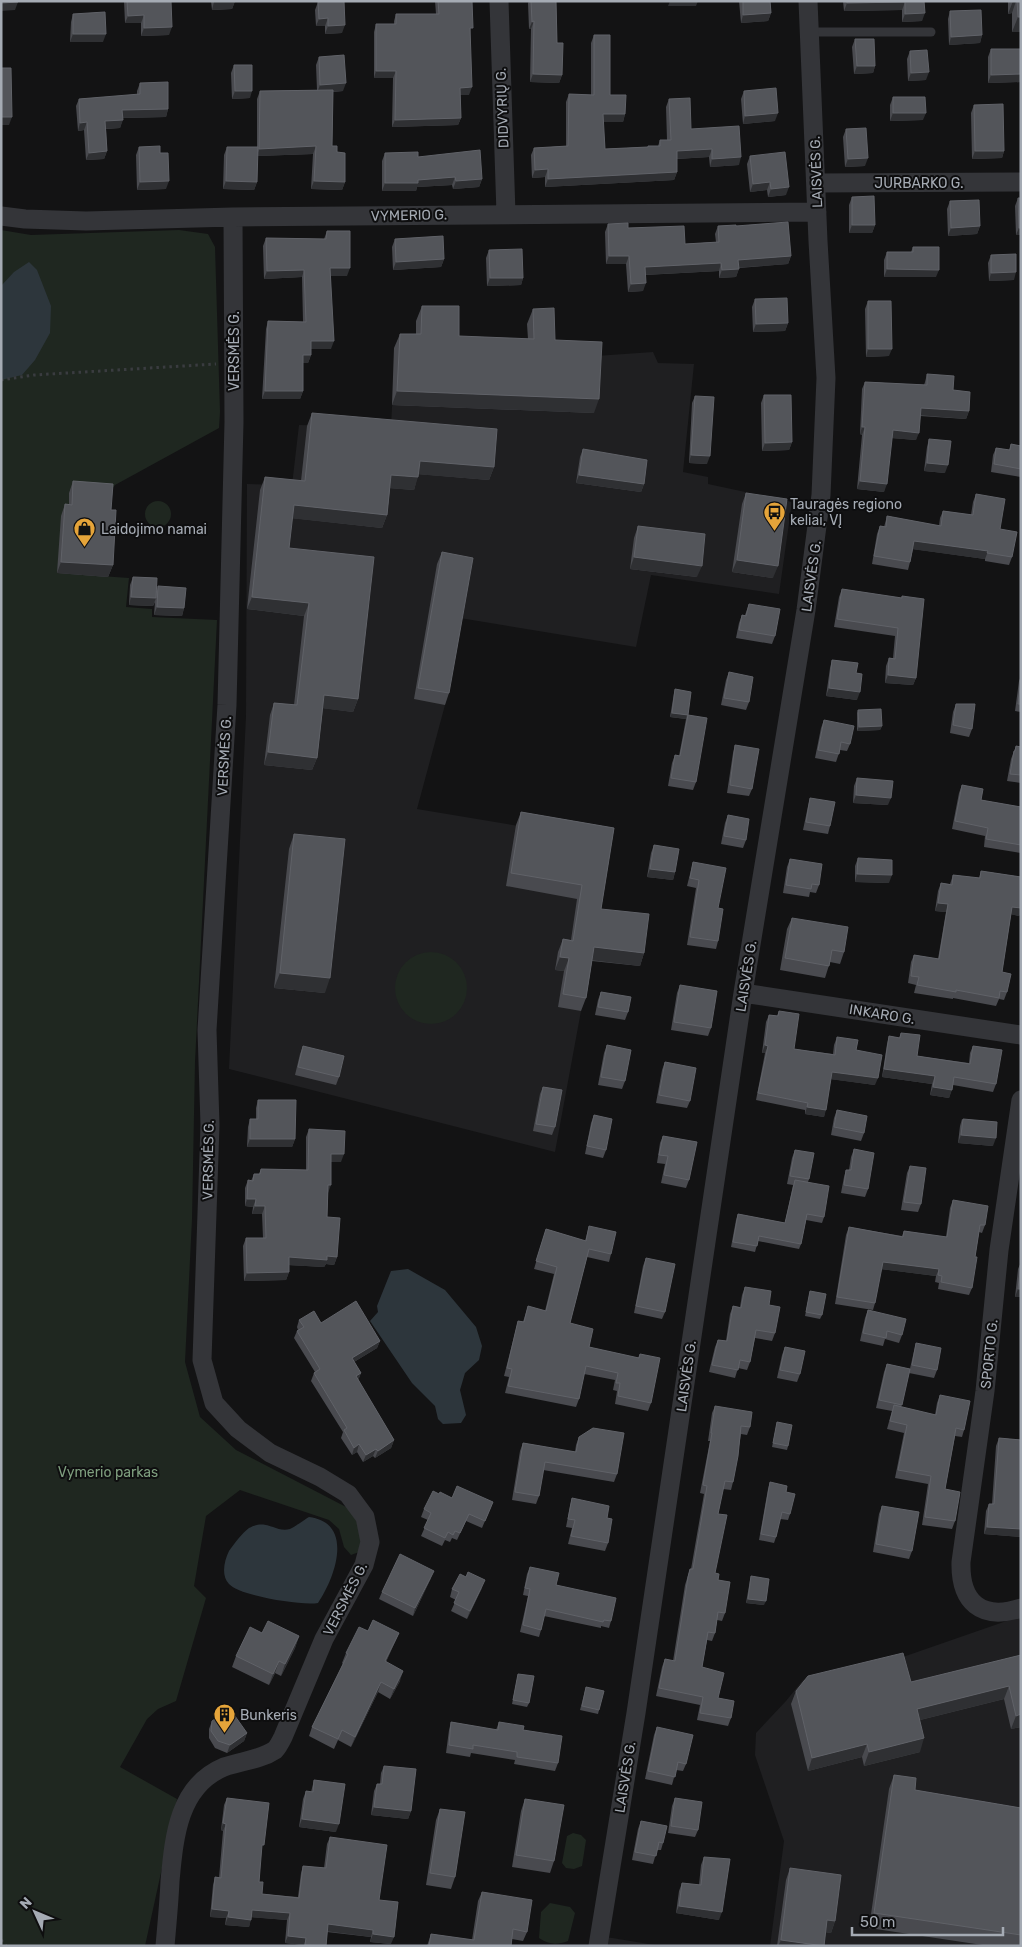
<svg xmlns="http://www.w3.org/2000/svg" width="1022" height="1947" viewBox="0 0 1022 1947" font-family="Rubik,sans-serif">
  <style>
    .built { fill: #1f1f21 }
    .green { fill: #1f2720 }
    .water { fill: #2d363c }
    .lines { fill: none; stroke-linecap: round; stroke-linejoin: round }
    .path { stroke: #3a3c40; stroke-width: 3; stroke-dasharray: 2.5 4; stroke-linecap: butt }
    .lane { stroke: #343539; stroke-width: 9 }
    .street { stroke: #343539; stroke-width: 19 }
    .wall { fill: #494a4f }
    .shaded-wall { fill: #2f3033 }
    .building { fill: #53555a; stroke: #606268 }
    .labels { text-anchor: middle; stroke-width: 4; stroke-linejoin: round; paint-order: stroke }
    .street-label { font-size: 14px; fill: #a5abb4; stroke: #0e0e0f }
    .poi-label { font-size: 14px; fill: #a5abb4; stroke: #0e0e0f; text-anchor: start }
    .park-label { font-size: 14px; fill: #7e9e7e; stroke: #0e0e0f }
  </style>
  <rect width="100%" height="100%" fill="#131314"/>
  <!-- built -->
  <path class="built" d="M395,348L596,356L653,352L658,363L694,364L683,472L708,477V484L792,502L779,594L651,575L636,647L460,618L445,705L417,809L609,841L581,1011L555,1152L229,1069L246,716L247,484L292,485L299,425L391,427Z
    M1021,1616V1946H770L784,1841L755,1755L756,1733L786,1701L803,1680L900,1658Z
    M600,1936L661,1946H598Z"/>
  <!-- green -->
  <path class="green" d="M1,230L31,235L179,230L208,234L215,247L220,412L219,428L115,485L109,493L70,490L68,517L58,573L129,578L126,607L152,609V617L217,620L195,1062L192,1219L185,1362L200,1417L236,1450L348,1508L359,1524L365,1543L359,1552L351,1555L344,1547L339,1529L329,1520L240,1490L206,1516L194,1586L206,1598L176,1701L158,1709L147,1719L120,1767L177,1799L145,1946H1Z
    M145 514a13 13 0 1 1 26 0a13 13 0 1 1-26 0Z
    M395 988a36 36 0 1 1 72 0a36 36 0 1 1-72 0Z
    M573,1833L581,1835L586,1840L582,1866L574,1869L566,1868L562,1863L567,1836Z
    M550,1903L570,1907L575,1913L568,1941C557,1945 549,1945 539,1938L541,1912Z"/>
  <!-- water -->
  <path class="water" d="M29,262L37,270L51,306L50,333L35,360L22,375L1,380V286L14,272Z
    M408,1269L445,1290L476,1327L482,1346L479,1360L465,1373L460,1390L466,1415L461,1423L443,1424L438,1419L435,1406L412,1383L370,1321L378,1312L377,1306L391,1271Z
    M309,1517C355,1523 335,1578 318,1603C302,1606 240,1596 229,1584C221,1576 224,1561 229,1551C234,1544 242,1533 249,1528C267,1518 275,1533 290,1529C293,1528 304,1520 309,1517Z"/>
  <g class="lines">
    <!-- path -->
    <path class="path" d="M1,380L34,375L216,364
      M1,1940L6,1946"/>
    <!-- lane -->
    <path class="lane" d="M810,32H931"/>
    <!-- street -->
    <path class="street" d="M499,1L506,214
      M816,183L1021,182
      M1,216L25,219L86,221L233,217L817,212
      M743,993L1021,1035
      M1021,1100L999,1250L985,1391L961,1562C960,1602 981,1621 1021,1608
      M165,1946C167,1924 169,1903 170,1881C174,1838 178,1786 224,1767C241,1761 260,1760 275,1750C278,1747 281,1741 283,1737L324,1639L364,1565L370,1542L365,1517L348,1494L320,1477L270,1453L238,1429L214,1403L202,1360L210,1125L207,1030L227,705L234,422L233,217
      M598,1946L636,1713L743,993L806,610L821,495L826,378L818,241L808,1"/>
  </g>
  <!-- wall -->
  <path class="wall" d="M124,1H171L169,35L141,36V23H125Z
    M211,1H235L232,9L212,10Z
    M321,1H344L342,33L325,34V26H316L315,10L318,2Z
    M435,1H472L470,35L469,95H460L461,118L458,125L392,127L393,78H374V32L376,24H394V21L396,14H436Z
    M529,1H556L557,43L562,75L559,83L530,82L531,29H529L528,3Z
    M739,1H770L771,13L768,21L741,23Z
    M843,1H924L922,21L902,22V10L844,11Z
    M1008,1H1021V32H1012V13L1008,14Z
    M950,11L982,35L980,43L949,45L948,19Z
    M73,14L103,42H70L71,22Z
    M594,35L610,95L625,114L623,122H603L605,149L648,147V146H658L660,140H667L666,107L669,99L691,129L739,165L710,167L709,157L677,159V172L674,180L545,187V177L532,178L531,155L534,148L566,146V102L569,94L591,95V43Z
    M855,39L875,66L873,73L854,74L852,47Z
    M991,49H1021V82L988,83V57Z
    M910,51L926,80L908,81L907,59Z
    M319,57L343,91L333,92L332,146L337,152L345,182L342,190L311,189L313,154L257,156V182L254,190L223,189L224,155L227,147H257V99L260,91L317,90L316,65Z
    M234,65L250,98L232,99L231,73Z
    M140,83L168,109L166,117L123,118L120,128L106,129L107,151L104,159L86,160L84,130L78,131L76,106L79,99L137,95V91Z
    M744,91L775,121L743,124L741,99Z
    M893,97L923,120L890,121V105Z
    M974,105L1004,151L1002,158L972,159L971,113Z
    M846,129L865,166L845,167L843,137Z
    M139,147L160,153L166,189L137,190L136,155Z
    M385,153L418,157L482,179L479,187L453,189L452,185L417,187L416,191H382V161Z
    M750,156L786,195L768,197L767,190L750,192L747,164Z
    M852,197L875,225L872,233H849V205Z
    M1018,198H1021V235H1016L1015,206Z
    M950,201L980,226L977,234L948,236L947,209Z
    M608,224L628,228L685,244L716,242L715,234L718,226H736L791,256L788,264L739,268L736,277L719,278V271L645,275L643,291L628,292L626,264H606L605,232Z
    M327,231L347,276H331V349H311V355L308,363H303V391L300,399H262L266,329L268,321L303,322L302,277L264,279L263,246L266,238L324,239Z
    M395,239L444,259L441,267L393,270L392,247Z
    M913,247L936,277H884V260L887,252H911Z
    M489,250L523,278L521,285L487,286L486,258Z
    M991,255L1014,280L989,281L988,263Z
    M755,299L788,323L785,331L753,332L752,307Z
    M868,301L889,356L866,357L865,309Z
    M422,306L459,336L528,339L527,324L533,309L555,340L594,413L392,405L394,348L400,334H416V321Z
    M927,374L953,390L969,411L966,419L920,416L916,440L892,438L884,492L857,489L862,435L860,434L862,389L865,382L924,385L925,382Z
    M764,395L792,442L789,450L762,451L761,403Z
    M695,396L707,464L689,463L692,403Z
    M312,413L494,467L489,480L418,474L414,490L390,488L387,515L382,528L292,518L289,548L358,699L353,712L323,708L317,758L312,770L264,765L270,715L274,703L294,705L304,616L247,609L260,490L265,477L301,481L307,426Z
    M929,439L945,473L924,471L927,447Z
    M1011,444L1021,446V477L991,472L993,455L996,448L1009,450Z
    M583,449L644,484L641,492L576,483L580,457Z
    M73,481L113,565L108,577L57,573L61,516L65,504L69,505V493Z
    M746,493L773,578L732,572L742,504Z
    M976,494L1000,529L1012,557L1009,565L985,561V559L913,549L910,562L908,570L872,564L877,534L880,526L884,527L887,516L939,526L940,518L943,511L971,515L973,502Z
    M638,526L697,577L630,569L634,538Z
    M442,552L449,693L445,705L414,699L437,564Z
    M133,577L157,591L158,586L184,608L182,616L154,615L155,602L153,606L129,605L130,585Z
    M842,589L901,598L902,596L916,678L913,685L885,683L886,666L889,658H893L895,636L834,627L839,597Z
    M749,604L775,636L772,644L736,638L739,623L742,615H745Z
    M832,660L856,673L857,700L826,696L830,668Z
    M729,672L749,702L746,710L721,705L726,680Z
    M1021,676V712L1015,711L1019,681Z
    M675,689L688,715L696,782L693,790L668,786L672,763L675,755L679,756L686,719L670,717L674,693Z
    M956,704L972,729L969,737L950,733L953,712Z
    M858,710L882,726L880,730L857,731V713Z
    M824,720L850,744L847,751L840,750L836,762L815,758L821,728Z
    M735,745L752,789L749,796L727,793L733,753Z
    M1016,746L1021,747V783L1007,781L1011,759Z
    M857,778L888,805L853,803L854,786Z
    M962,785L981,800L1021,807V853L984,847L985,836L952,829L959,793Z
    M810,798L830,826L828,834L803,830L808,806Z
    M521,812L614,828L601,909L644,953L640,966L592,961L586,998L581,1011L558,1007L564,971L555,970L558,952L563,939L571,940L577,899L506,886L516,825Z
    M728,815L746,840L743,848L721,844L725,823Z
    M294,834L325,993L274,988L289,849Z
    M654,845L675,872L673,880L647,877L651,853Z
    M858,858L889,883L855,882V866Z
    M790,859L819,885L816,893L810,892L809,897L783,893L787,867Z
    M693,862L718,908V941L716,949L687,945L696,888L687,886Z
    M981,871L1021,877V912L1019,916L1011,914L1002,972L1007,992L1004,1000L999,999L996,1006L953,998V999L914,993L916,985L908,983L911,962L914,955L938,959L946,912L935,911L938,891L941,883L950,884L953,875L979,878Z
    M792,918L844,952L840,964L830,962L825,978L780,970L787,929Z
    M680,985L711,1028L708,1036L671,1030L677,993Z
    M601,992L628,1012L625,1020L595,1015L598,1000Z
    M779,1011L794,1049L833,1054L834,1045L837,1037L856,1050L875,1085L831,1079L824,1117L805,1114V1110L756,1100L765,1053H762L766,1022L769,1015L777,1016Z
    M901,1033L917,1056L969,1063L970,1053L973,1046L996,1084L993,1092L953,1085L949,1098L930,1095L932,1084L882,1077L887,1044L889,1036L899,1038Z
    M607,1045L625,1081L622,1089L598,1085L604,1053Z
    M303,1046L339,1077L336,1085L295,1075L300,1054Z
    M665,1062L690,1101L687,1108L656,1103L662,1070Z
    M543,1087L555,1127L552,1135L533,1131L540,1094Z
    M258,1100L295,1139L292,1147H247L248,1127L250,1119H256V1108Z
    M837,1110L864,1133L861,1141L831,1135L834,1118Z
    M594,1115L606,1150L603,1158L585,1154L591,1123Z
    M962,1119L993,1146L958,1143L960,1126Z
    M309,1129L341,1162H331L328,1193L327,1217L337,1257L334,1265L326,1264L324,1267L289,1265V1272L286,1280L244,1281L243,1246L246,1238H263L262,1214H252L253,1207L245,1206V1188L248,1180L251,1181L254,1174H259L261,1169L306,1170V1137Z
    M663,1136L689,1180L686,1188L661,1183L665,1164L657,1163L660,1143Z
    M854,1149L868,1189L865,1197L841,1193L844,1177L846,1170H849L851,1157Z
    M795,1150L809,1179L808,1182L824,1217L822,1223L806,1220L801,1244L799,1249L758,1241L755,1252L731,1247L736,1220L738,1214L785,1223L793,1185L787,1184L792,1158Z
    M910,1166L921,1204L918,1212L901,1210L907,1173Z
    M953,1200L985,1225L982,1233L979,1232L975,1257L972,1288L969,1295L938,1289L939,1283L935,1282L936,1276L881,1269L875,1303L873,1310L835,1304L846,1235L849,1227L902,1236L904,1231L946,1237L950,1208Z
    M589,1226L611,1254L609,1262L587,1257L570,1323L589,1347L638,1358L640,1354L651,1403L648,1411L615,1404L617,1391L613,1390L615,1380L584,1374L579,1399L576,1407L505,1393L509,1377L504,1376L516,1329L518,1321L523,1322L528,1306L545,1311L554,1274L534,1269L546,1229L585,1241Z
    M646,1258L665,1312L662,1319L634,1313L643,1266Z
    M1021,1262V1297H1015L1018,1269Z
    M745,1287L769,1305L775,1333L772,1341L755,1338L750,1362L747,1370L738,1368L735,1378L709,1372L715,1347L718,1340L726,1341L730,1314L733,1306L740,1307L742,1295Z
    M810,1291L822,1315L820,1319L805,1316Z
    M868,1310L902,1335L899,1343L885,1339L883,1346L860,1341L865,1318Z
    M299,1320L321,1323L380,1341L377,1348L354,1362L361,1373L358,1380L394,1440L391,1448L375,1458L373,1456L363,1462L357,1452L352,1455L341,1438L343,1432L311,1381L314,1373L315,1372L294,1338L297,1331L298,1330L297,1327Z
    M916,1343L937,1370L934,1378L909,1373L914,1351Z
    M785,1347L800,1374L797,1382L777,1378L782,1355Z
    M887,1364L910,1369L901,1407L935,1415L937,1403L940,1395L964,1430L962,1437L955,1436L945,1489L955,1521L952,1529L922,1525L928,1484L895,1478L904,1433L887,1429L892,1411L876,1408L884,1372Z
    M715,1406L750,1427L747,1435L741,1434L733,1482L731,1490L723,1489L718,1514L715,1573L725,1613L722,1621L717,1620L715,1633L712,1641L707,1640L702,1667L718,1698L731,1718L728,1726L697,1720L700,1705L656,1696L662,1667L665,1659L673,1661L685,1585L690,1569H691L704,1494L700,1493L710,1441H708L712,1413Z
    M777,1422L788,1446L787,1450L772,1447Z
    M579,1437L617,1474L614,1482L543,1470L539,1496L536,1504L512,1500L520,1451L523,1443L575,1452L576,1445Z
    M999,1438L1021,1440V1537L984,1534L986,1511L989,1504H992L996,1446Z
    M770,1482L786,1492L790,1514L788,1520L780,1519L776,1537L774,1543L759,1540L768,1489Z
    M439,1494L452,1498L493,1502L482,1528L466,1521L457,1540L452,1538L450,1542L445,1540L442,1546L421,1536L428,1520L421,1517L424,1509Z
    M572,1498L607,1518L608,1543L605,1551L568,1544L572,1528L566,1527L570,1506Z
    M882,1506L912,1551L909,1559L873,1552L879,1514Z
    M530,1567L611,1621L609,1628L601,1626V1628L544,1616L541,1630L539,1637L520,1632L528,1596L523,1595L527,1574Z
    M751,1576L764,1605L746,1603L750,1580Z
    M431,1578L413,1616L379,1599L382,1592Z
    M482,1588L467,1619L451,1611L456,1600L450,1597L452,1589Z
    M368,1631L399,1633L395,1642L386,1662L400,1681L390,1699L378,1692L351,1747L338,1740L334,1749L309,1736L312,1727L343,1664L342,1663L346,1653Z
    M262,1633L299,1636L295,1648L281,1676L275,1673L269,1685L232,1667L236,1656Z
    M1021,1655V1727L1011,1729L1004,1699L920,1720V1752L864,1766L862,1757L808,1771L791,1704L796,1691L911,1682Z
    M518,1674L529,1703L527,1707L512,1704Z
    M586,1687L599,1710L598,1714L580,1710Z
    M212,1721L247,1733L244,1741L227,1753L215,1748L209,1738V1729Z
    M451,1722L496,1730L499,1722L523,1730L558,1763L555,1771L514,1764L515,1760L471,1753L470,1757L446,1753L449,1730Z
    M657,1727L686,1764L683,1771L676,1770L672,1785L645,1779L654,1735Z
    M384,1766L411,1811L408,1819L371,1815L374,1791L377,1784H380L381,1773Z
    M894,1775L915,1790L1021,1808V1946H989L869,1928L889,1789Z
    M314,1780L336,1832L299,1827L303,1799L306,1791L311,1792Z
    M227,1798L261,1852L259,1882L262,1894L298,1897L301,1873L303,1866L324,1868L327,1844L330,1837L379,1900L391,1944L370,1942L371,1937L327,1932L326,1946H303L304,1945L285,1943L287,1920L251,1917L249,1927L225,1925L226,1918L210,1917L213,1885L215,1877L219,1878L223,1831L221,1830L224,1805Z
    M675,1798L698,1830L695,1837L668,1833L672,1806Z
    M525,1799L554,1861L550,1873L512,1867L521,1811Z
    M440,1809L455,1877L451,1889L426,1885L436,1820Z
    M641,1821L663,1843L661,1850H657L653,1864L632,1860L638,1829Z
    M704,1857L719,1920L676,1913L679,1891L682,1883L699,1885L701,1865Z
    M790,1868L835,1921L831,1933L825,1932L824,1946H777L786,1880Z
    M482,1892L527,1932L523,1941L512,1939L511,1946H427L431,1934L472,1940L478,1901Z"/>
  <!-- shaded-wall -->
  <path class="shaded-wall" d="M235,1L232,9L212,10L214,2Z
    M670,1H698L696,6H668Z
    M1013,1H1016L1012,13L1008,14Z
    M18,2L15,10L1,11V3Z
    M905,2L902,10L844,11L847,3Z
    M771,13L768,21L741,23L743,15Z
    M925,13L922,21L902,22L905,14Z
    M144,15L141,23H125L128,16Z
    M1018,17H1021V32H1012Z
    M328,18L325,26H316L319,19Z
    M534,21L531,29H529L532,22Z
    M345,25L342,33L325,34L328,26Z
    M172,27L169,35L141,36L144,28Z
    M73,34H106L103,42H70Z
    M982,35L980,43L949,45L951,37Z
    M857,66H875L873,73L854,74Z
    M376,71H396L393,78H374Z
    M929,72L926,80L908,81L911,73Z
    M533,74L562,75L559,83L530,82Z
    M1021,74V82L988,83L991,75Z
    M346,83L343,91L317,93L320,85Z
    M472,87L469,95H457L460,88Z
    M235,91H252L250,98L232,99Z
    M168,109L166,117L119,118L122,110Z
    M778,113L775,121L743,124L745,116Z
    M893,113H926L923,120L890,121Z
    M603,114H625L623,122H600Z
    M1,117H12L9,125H1Z
    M461,118L458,125L392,127L395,120Z
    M123,120L120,128L102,129L105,121Z
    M87,122L84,130L78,131L80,123Z
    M316,146L313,154L257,156L259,149Z
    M712,149L709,157L674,159L677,151Z
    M107,151L104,159L86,160L89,153Z
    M975,151H1004L1002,158L972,159Z
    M741,157L739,165L710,167L712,159Z
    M868,158L865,166L845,167L848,159Z
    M548,169L545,177L532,178L535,170Z
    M677,172L674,180L545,187L548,179Z
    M455,177L452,185L417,187L416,191H382L385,183L418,180Z
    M482,179L479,187L453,189L456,181Z
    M169,181L166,189L137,190L140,182Z
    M226,181L257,182L254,190L223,189Z
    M314,181L345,182L342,190L311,189Z
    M770,182L767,190L750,192L753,184Z
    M789,187L786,195L768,197L771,189Z
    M852,225H875L872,233H849Z
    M980,226L977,234L948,236L951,228Z
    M1019,228H1021V235H1016Z
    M609,256H629L626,264H606Z
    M791,256L788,264L735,268L738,260Z
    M444,259L441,267L393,270L396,262Z
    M721,263L719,271L642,275L645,267Z
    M330,268H350L347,276H327Z
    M739,269L736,277L719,278L722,270Z
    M887,269L939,270L936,277H884Z
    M304,270L302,277L264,279L267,271Z
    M1016,272L1014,280L989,281L991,273Z
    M490,278H523L521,285L487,286Z
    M646,283L643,291L628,292L631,284Z
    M788,323L785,331L753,332L756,324Z
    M311,341H334L331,349H308Z
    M868,349H892L889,356L866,357Z
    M303,355H311L308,363H300Z
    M265,391H303L300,399H262Z
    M397,391L599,399L594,413L392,405Z
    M921,408L969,411L966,419L918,415Z
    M862,427H865L862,435L860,434Z
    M893,430L919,433L916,440L890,438Z
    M792,442L789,450L762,451L765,443Z
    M691,455L710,456L707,464L689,463Z
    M420,461L494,467L489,480L415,474Z
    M927,463L948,465L945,473L924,471Z
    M391,475L418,477L414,490L386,488Z
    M579,475L644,484L641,492L576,483Z
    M860,481L887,484L884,492L857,489Z
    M294,505L387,515L382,528L289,518Z
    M914,541L988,551L985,559L911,549Z
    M634,557L702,566L697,577L630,569Z
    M737,560L778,566L773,578L732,572Z
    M61,562L113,565L108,577L57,573Z
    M131,597L156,598L153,606L129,605Z
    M252,597L309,603L304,616L247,609Z
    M157,607L184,608L182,616L154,615Z
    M888,675L916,678L913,685L885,683Z
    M829,688L860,692L857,700L826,696Z
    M324,695L358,699L353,712L320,708Z
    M672,713L687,715L686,719L670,717Z
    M882,726L880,730L857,731L859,727Z
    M268,752L317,758L312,770L264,765Z
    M856,795L891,798L888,805L853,803Z
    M650,869L675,872L673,880L647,877Z
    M857,874L892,875L889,883L855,882Z
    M938,903L948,904L946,912L935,911Z
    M1012,907L1021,908V912L1019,916L1009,914Z
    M594,947L644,953L640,966L590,960Z
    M560,957L569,958L564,971L555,970Z
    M280,973L330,978L325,993L274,988Z
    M765,1045L768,1046L765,1053H762Z
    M884,1069L935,1076L932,1084L882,1077Z
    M832,1072L878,1078L875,1085L829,1079Z
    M933,1087L952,1090L949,1098L930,1095Z
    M807,1107L826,1110L824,1117L805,1114Z
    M961,1135L996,1138L993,1146L958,1143Z
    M250,1139H295L292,1147H247Z
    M331,1154H344L341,1162H328Z
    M328,1185H331L328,1193Z
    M247,1199H256L253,1207L245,1206Z
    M255,1206H265L262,1214H252Z
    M327,1256L337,1257L334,1265L326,1264L324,1267L286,1265L289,1257Z
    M883,1262L939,1269L936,1276L880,1269Z
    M289,1272L286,1280L244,1281L247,1273Z
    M1018,1289H1021V1297H1015Z
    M380,1341L377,1348L349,1365L352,1358Z
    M361,1373L358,1381L356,1376Z
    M394,1440L391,1448L375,1458L378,1451Z
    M359,1444L357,1452L352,1455L354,1448Z
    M376,1449L373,1456L363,1462L366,1455Z
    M987,1527L1021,1529V1537L984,1534Z
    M434,1571L431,1578L413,1616L415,1608Z
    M485,1580L482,1588L467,1619L470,1611Z
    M748,1599L766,1601L764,1605L746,1603Z
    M399,1633L395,1642L381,1671L385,1661Z
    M299,1636L295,1648L281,1676L285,1664Z
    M279,1661L275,1673L269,1685L273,1674Z
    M403,1671L400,1681L390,1699L394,1689Z
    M381,1682L378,1692L351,1747L355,1737Z
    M1009,1686L1004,1699L912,1722L917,1709Z
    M1021,1714V1727L1011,1729L1016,1716Z
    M247,1733L244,1741L227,1753L230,1745Z
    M924,1738L920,1752L864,1766L869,1752Z
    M867,1744L862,1757L808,1771L812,1758Z
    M374,1807L411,1811L408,1819L371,1815Z
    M302,1819L339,1824L336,1832L299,1827Z
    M223,1823L226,1824L223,1831L221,1830Z
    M679,1906L722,1912L719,1920L676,1913Z
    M212,1909L229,1911L226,1918L210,1917Z
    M252,1910L290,1913L287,1920L249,1917Z
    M228,1917L251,1920L249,1927L225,1925Z
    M827,1920L835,1921L831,1933L823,1932Z
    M328,1924L373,1930L371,1937L325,1931Z
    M373,1934L394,1937L391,1944L370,1942Z
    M288,1936L306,1938L304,1945L285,1943Z
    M781,1940L824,1946H778Z"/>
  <!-- building -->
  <path class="building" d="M1,1H18V2L1,3Z
    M127,1H171L172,27L144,28V15L128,16Z
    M324,1H344L345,25L328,26V18L319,19L318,2Z
    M438,1H472L473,28H470L472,87L460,88L461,118L395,120L396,71H376V24H396V14H439Z
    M531,1H556L557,43H563L562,75L533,74L534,21L532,22Z
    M743,1H770L771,13L743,15Z
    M847,1H924L925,13L905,14V2L847,3Z
    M1017,1H1021V17H1018Z
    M981,10L982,35L951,37L950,11Z
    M105,12L106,34H73V14Z
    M594,35H610V95H626L625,114H603L605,149L648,147V146H660V140H671L669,99L690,98L691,129L739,126L741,157L712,159V149L677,151V172L548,179V169L535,170L534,148L568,146L569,94L594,95Z
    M855,39H874L875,66H857Z
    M991,49H1021V74L991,75Z
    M927,50L929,72L911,73L910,51Z
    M344,55L346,83L320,85L319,57Z
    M234,65H252V91H235Z
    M1,68H11L12,117H1Z
    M168,82V109L122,110L123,120L105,121L107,151L89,153L87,122L80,123L79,99L140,94V83Z
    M776,88L778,113L745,116L744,91Z
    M333,90L332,146H337V152L345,153V182L314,181L316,146L259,149L260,91Z
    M893,97H925L926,113H893Z
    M1003,104L1004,151H975L974,105Z
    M866,128L868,158L848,159L846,129Z
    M160,146V153H168L169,181L140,182L139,147Z
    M227,147H258L257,182L226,181Z
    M480,150L482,179L456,181L455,177L418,180V183H385V153L418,152V157Z
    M785,152L789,187L771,189L770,182L753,184L750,156Z
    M874,196L875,225H852V197Z
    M1018,198H1021V228H1019Z
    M979,200L980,226L951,228L950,201Z
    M788,222L791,256L738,260L739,269L722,270L721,263L645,267L646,283L631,284L629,256H609L608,224L628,223V228L684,226L685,244L719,242L718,226L736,225V226Z
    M327,231H350V268H330L334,341H311V355H303V391H265L268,321L306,322L304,270L267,271L266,238L326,239Z
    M443,236L444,259L396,262L395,239Z
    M913,247H939V270L887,269V252H913Z
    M522,249L523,278H490L489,250Z
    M1016,254V272L991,273V255Z
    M787,298L788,323L756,324L755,299Z
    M868,301H891L892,349H868Z
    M422,306H459V336L534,339L533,309L554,308L555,340L602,342L599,399L397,391L400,334H421Z
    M927,374L954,376L953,390L970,392L969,411L921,408L919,433L893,430L887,484L860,481L865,427H862L865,382L927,385Z
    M764,395H791L792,442L765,443Z
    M695,396L714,397L710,456L691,455Z
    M312,413L497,429L494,467L420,461L418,477L391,475L387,515L294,505L289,548L374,557L358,699L324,695L317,758L268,752L274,703L297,705L309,603L252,597L265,477L305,481Z
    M929,439L951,441L948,465L927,463Z
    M1011,444L1021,446V469L994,464L996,448L1010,450Z
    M583,449L647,460L644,484L579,475Z
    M73,481L113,484L111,510H116L113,565L61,562L65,504L72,505Z
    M746,493L787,499L778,566L737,560Z
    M976,494L1005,499L1000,529L1017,532L1012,557L987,553L988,551L914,541L910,562L874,556L880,526L886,527L887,516L941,526L943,511L973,515Z
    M638,526L705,534L702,566L634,557Z
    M442,552L473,558L449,693L418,688Z
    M133,577L157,578L156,598L131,597Z
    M158,586L186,588L184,608L157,607Z
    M842,589L902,598V596L924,599L916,678L888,675L889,658L895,659L898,628L837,619Z
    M749,604L780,609L775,636L739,630L742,615L746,616Z
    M832,660L858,663L856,673L862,674L860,692L829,688Z
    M729,672L753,677L749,702L724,698Z
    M1021,680V704H1018Z
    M675,689L691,692L688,715L672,713Z
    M956,704H975L972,729L953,725Z
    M881,709L882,726L859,727L858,710Z
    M688,715L707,718L696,782L671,778L675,755L680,756Z
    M824,720L854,726L850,744L841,742L839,754L818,750Z
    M735,745L759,749L752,789L730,785Z
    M1016,746L1021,747V775L1010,774L1014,751H1015Z
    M857,778L893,781L891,798L856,795Z
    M962,785L983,789L981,800L1021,807V845L986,839L988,828L955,821Z
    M810,798L835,802L830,826L806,822Z
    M521,812L614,828L601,909L649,914L644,953L594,947L586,998L563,994L569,958L560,957L563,939L573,941L582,885L511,873Z
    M728,815L749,819L746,840L724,836Z
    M294,834L345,839L330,978L280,973Z
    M654,845L679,849L675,872L650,869Z
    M858,858L892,860V875L857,874Z
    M790,859L822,864L819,885L812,884L811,889L786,885Z
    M693,862L726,868L718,908L723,909L718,941L690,937L699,880L690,878Z
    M981,871L1021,877V908L1012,907L1002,972L1011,974L1007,992L1000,991L999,998L956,990V992L917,985L919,977L911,976L914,955L939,959L948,904L938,903L941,883L952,885L953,875L980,878Z
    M792,918L848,927L844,952L832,950L829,966L785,958Z
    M680,985L717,991L711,1028L674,1022Z
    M601,992L631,997L628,1012L598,1007Z
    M779,1011L799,1014L794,1049L835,1055L837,1037L858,1040L856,1050L882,1055L878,1078L832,1072L826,1110L807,1107L808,1103L758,1093L768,1046L765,1045L769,1015L778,1016Z
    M901,1033L920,1035L917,1056L970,1064L973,1046L1002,1050L996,1084L954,1077L952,1090L933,1087L935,1076L884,1069L889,1036L900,1038Z
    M607,1045L631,1050L625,1081L601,1077Z
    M303,1046L344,1056L339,1077L298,1067Z
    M665,1062L696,1068L690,1101L659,1095Z
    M543,1087L562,1090L555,1127L536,1124Z
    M258,1100H296L295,1139H250V1119H258Z
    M837,1110L867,1116L864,1133L834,1127Z
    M594,1115L612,1119L606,1150L587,1146Z
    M963,1119L997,1122L996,1138L961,1135Z
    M309,1129L345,1131L344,1154H331V1185H328L327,1217L340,1218L337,1257L327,1256V1260L289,1257V1272L247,1273L246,1238H266L265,1206H255L256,1199H247L248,1180L253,1181L254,1174H260L261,1169L308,1170Z
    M663,1136L697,1142L689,1180L664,1175L668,1156L659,1155Z
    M854,1149L874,1153L868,1189L844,1185L846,1170H851Z
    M795,1150L814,1153L809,1179L790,1176Z
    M910,1166L926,1168L921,1204L904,1202Z
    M795,1180L829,1186L824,1217L807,1214L801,1244L759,1236L757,1246L733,1242L738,1214L785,1223Z
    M953,1200L988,1206L985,1225H980L975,1257H977L972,1288L941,1282L942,1276L938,1275L939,1269L883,1262L875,1303L837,1297L849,1227L903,1237L904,1231L947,1237Z
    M589,1226L616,1232L611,1254L589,1249L570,1323L593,1329L589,1347L639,1358L640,1354L660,1358L651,1403L618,1396L620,1383H616L618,1373L586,1366L579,1399L508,1386L512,1369L507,1368L518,1321L524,1322L528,1306L546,1311L557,1267L536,1261L546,1229L586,1241Z
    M646,1258L675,1264L665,1312L636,1306Z
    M1021,1264V1289H1018Z
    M745,1287L771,1291L769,1305L780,1307L775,1333L756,1330L750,1362L740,1360L738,1370L712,1365L718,1340L727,1341L733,1306L741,1308Z
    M810,1291L826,1294L822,1315L806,1312Z
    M356,1301L380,1341L352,1358L361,1373L356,1376L394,1440L378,1451L376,1449L366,1455L359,1444L354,1448L344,1430L347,1428L314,1373L320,1369L297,1331L304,1327L299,1320L314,1311L321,1323Z
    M868,1310L906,1319L902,1335L887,1331L886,1338L863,1333Z
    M916,1343L941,1348L937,1370L912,1365Z
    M785,1347L805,1351L800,1374L780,1370Z
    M887,1364L910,1369L902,1405L879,1400Z
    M940,1395L970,1401L964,1430L956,1428L945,1489L960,1492L955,1521L925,1517L931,1476L898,1470L907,1425L890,1421L894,1405L936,1415Z
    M715,1406L752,1412L750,1427L741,1426L738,1456L733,1482L725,1481L718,1514L727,1515L715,1573L719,1574L718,1580L730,1582L725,1613L718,1612L715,1633L708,1632L702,1667L724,1673L718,1698L734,1701L731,1718L700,1713L703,1697L659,1688L665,1659L675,1661L688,1577L690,1569H693L707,1486L703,1485L712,1433H711Z
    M777,1422L792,1425L788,1446L773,1443Z
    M593,1428L624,1433L617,1474L545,1462L539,1496L515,1492L523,1443L576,1452L579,1437Z
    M999,1438L1021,1440V1529L987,1527L989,1504H994Z
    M770,1482L787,1486L786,1492L795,1494L790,1514L782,1512L776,1537L761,1534Z
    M457,1486L493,1502L485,1521L469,1514L460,1533L455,1531L453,1535L448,1532L445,1538L424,1528L431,1513L424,1509L433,1491L439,1494L440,1492L452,1498Z
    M572,1498L609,1506L607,1518L612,1519L608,1543L571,1536L575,1520L568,1519Z
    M882,1506L919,1512L912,1551L876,1544Z
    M400,1554L434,1571L415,1608L382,1592Z
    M530,1567L559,1573L556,1585L616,1598L611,1621L604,1620L603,1622L546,1609L541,1630L523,1625L530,1589L525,1588Z
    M468,1572L485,1580L470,1611L454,1603L459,1592L452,1589L460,1574L466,1577Z
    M751,1576L769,1579L766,1601L748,1599Z
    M373,1620L399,1633L385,1661L403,1671L394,1689L381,1682L355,1737L342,1730L338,1739L312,1727L348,1654L346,1653L359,1627L368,1631Z
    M268,1621L299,1636L285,1664L279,1661L273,1674L236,1656L250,1627L262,1633Z
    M903,1653L911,1682L1021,1655V1714L1016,1716L1009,1686L917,1709L924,1738L869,1752L867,1744L812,1758L796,1691L808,1676Z
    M518,1674L534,1676L529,1703L513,1700Z
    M586,1687L604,1691L599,1710L582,1706Z
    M230,1709L247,1733L230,1745L218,1741L211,1731L212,1721Z
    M451,1722L498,1730L499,1722L524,1726L523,1730L562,1736L558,1763L517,1757V1752L473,1745V1749L449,1745Z
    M657,1727L693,1735L686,1764L678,1762L675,1777L648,1771Z
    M384,1766L416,1769L411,1811L374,1807L377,1784H382Z
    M894,1775L916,1778L915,1790L1021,1808V1935L874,1913Z
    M314,1780L345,1784L339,1824L302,1819L306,1791L313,1792Z
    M227,1798L269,1803L264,1845H262L259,1882H263L262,1894L299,1898L303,1866L326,1868L330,1837L387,1845L379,1900L398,1902L394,1937L373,1934V1930L328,1924L326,1946L305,1945L306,1938L288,1936L290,1913L252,1910L251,1920L228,1917L229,1911L212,1909L215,1877L221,1878L226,1824L223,1823Z
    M675,1798L702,1802L698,1830L671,1826Z
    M525,1799L564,1805L554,1861L516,1855Z
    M440,1809L465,1812L455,1877L430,1873Z
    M641,1821L667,1826L663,1843L659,1842L656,1856L635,1852Z
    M704,1857L730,1859L722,1912L679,1906L682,1883L701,1885Z
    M790,1868L841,1875L835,1921L827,1920L824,1946L781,1940Z
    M482,1892L532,1900L527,1932L513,1929L511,1946H429L431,1934L474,1940Z"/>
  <!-- icons -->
  <defs>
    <symbol id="bus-pin" viewBox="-11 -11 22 30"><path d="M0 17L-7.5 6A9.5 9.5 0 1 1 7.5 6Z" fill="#e5a43a" stroke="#0e0e0f"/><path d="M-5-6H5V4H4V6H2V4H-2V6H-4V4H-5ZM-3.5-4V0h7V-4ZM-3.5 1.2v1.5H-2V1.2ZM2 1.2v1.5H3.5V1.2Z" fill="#111"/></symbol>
    <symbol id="shop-pin" viewBox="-11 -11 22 30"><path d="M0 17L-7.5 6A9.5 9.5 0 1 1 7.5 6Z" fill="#e5a43a" stroke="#0e0e0f"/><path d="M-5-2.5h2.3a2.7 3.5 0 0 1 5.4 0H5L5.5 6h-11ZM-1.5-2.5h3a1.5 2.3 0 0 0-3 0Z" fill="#111"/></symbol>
    <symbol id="building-pin" viewBox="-11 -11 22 30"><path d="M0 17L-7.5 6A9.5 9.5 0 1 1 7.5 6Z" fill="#e5a43a" stroke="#0e0e0f"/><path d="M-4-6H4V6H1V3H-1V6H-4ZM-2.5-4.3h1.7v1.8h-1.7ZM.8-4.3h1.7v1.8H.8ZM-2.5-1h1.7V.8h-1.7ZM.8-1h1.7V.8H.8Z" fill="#111"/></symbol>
  </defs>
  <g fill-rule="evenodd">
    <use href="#bus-pin" x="762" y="500" width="25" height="34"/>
    <use href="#shop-pin" x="72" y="516" width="25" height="34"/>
    <use href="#building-pin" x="212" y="1702" width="25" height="34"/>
  </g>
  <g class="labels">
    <!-- street labels -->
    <g class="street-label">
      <text transform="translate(502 108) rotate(-92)" y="5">DIDVYRIŲ G.</text>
      <text transform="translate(816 172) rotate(-92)" y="5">LAISVĖS G.</text>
      <text x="919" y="188">JURBARKO G.</text>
      <text transform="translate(409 215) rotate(-1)" y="5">VYMERIO G.</text>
      <text transform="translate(234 351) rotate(-90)" y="5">VERSMĖS G.</text>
      <text transform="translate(811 576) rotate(-82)" y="5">LAISVĖS G.</text>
      <text transform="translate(224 756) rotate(-87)" y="5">VERSMĖS G.</text>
      <text transform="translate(746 976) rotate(-81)" y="5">LAISVĖS G.</text>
      <text transform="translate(882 1014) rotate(9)" y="5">INKARO G.</text>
      <text transform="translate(208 1160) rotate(-89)" y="5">VERSMĖS G.</text>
      <text transform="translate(989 1354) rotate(-84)" y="5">SPORTO G.</text>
      <text transform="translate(686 1376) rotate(-82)" y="5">LAISVĖS G.</text>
      <text transform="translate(345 1599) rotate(-63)" y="5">VERSMĖS G.</text>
      <text transform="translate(625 1777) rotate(-81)" y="5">LAISVĖS G.</text>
    </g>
    <!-- poi labels -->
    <g class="poi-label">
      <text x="790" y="509">Tauragės regiono<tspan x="790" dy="16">keliai, VĮ</tspan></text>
      <text x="101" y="534">Laidojimo namai</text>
      <text x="240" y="1720">Bunkeris</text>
    </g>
    <!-- park labels -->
    <g class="park-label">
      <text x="108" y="1477">Vymerio parkas</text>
    </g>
  </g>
  <!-- border -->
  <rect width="1022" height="1947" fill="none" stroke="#a5abb4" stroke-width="5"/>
  <!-- north arrow -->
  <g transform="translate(35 1912) rotate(314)" stroke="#0e0e0f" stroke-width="4" paint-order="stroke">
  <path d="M0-4L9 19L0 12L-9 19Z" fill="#a5abb4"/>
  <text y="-8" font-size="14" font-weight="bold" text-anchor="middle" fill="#a5abb4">N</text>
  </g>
  <!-- scale -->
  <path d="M852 1927v8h151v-8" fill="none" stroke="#a5abb4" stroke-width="2.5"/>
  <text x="860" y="1927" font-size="15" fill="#a5abb4" stroke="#0e0e0f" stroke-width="4" paint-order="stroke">50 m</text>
</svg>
